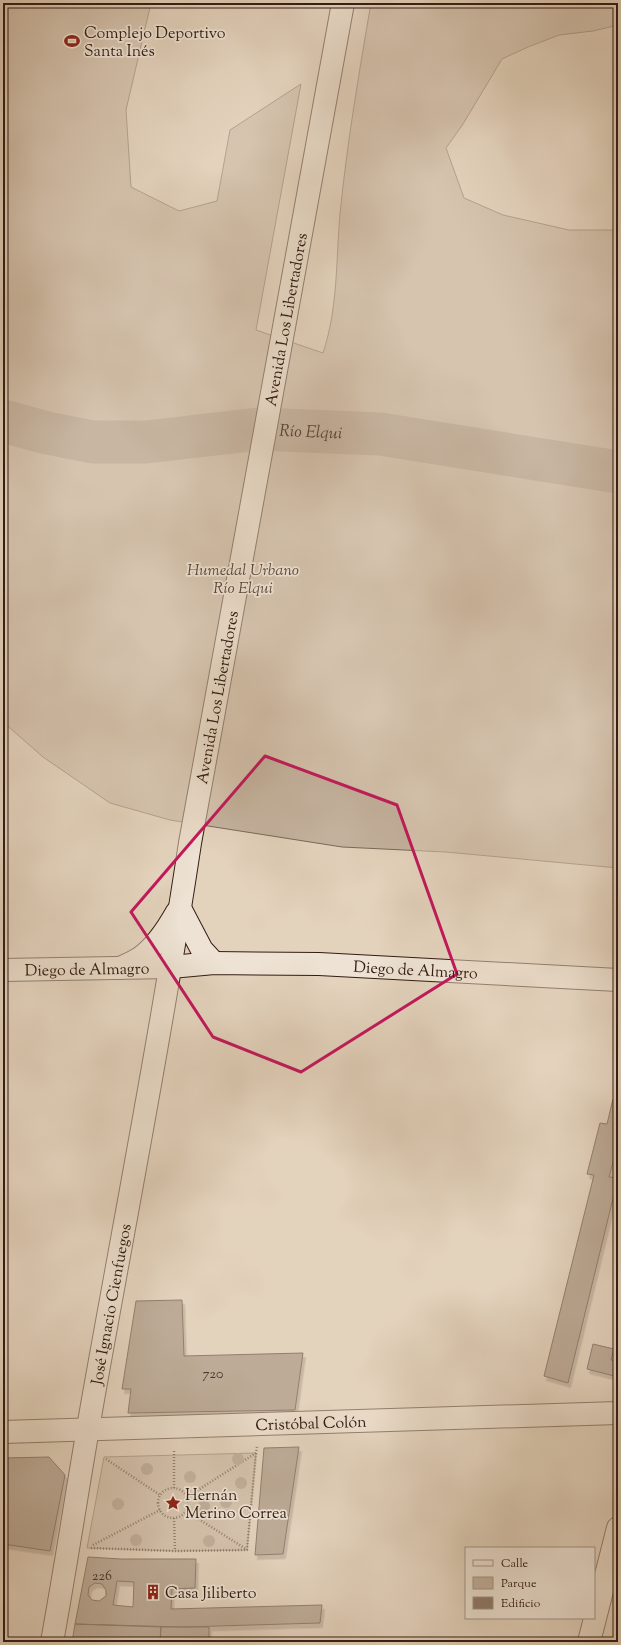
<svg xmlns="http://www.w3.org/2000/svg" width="621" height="1645" viewBox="0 0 621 1645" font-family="'Sorts Mill Goudy',serif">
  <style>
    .green { fill: #c5b39f; stroke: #7c6859 }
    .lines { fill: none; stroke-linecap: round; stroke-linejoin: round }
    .river { stroke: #a79483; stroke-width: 43 }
    .building { fill: #8f7b6b; stroke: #331c13; fill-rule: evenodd; filter: url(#shadow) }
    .secondary-casing { stroke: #331c13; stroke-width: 24 }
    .path { stroke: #331c13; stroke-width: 2.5; stroke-dasharray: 1 2; stroke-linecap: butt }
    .secondary { stroke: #ede2d3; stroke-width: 22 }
    .tree { fill: #9a8776 }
    .marked { fill: none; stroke: #c2185b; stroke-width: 3; stroke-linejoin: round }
    .labels { text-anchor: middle; stroke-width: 3.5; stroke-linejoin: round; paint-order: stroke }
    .number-label { font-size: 14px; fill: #4a3429 }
    .poi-label { font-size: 16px; fill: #331c13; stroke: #ede2d3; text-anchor: start }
    .street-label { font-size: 16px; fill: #331c13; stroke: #ede2d3 }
    .park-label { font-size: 16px; font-style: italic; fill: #5f493d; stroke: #ede2d3 }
    .water-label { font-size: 17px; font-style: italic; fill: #5c463a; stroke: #ede2d3 }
  </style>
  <defs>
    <filter id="shadow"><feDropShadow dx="2.5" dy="4.5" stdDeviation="0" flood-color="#0004"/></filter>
  </defs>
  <rect width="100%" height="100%" fill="#e3d2bc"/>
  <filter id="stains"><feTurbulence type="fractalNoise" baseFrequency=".005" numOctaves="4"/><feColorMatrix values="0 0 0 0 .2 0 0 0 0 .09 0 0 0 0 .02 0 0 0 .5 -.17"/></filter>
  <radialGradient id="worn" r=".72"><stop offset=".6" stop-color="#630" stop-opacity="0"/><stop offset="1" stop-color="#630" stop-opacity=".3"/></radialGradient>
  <!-- green -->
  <path class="green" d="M3,3H151L126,110L131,187L179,211L217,201L230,130L301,84L256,330L323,353C338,308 336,260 340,214C347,143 359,73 371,3H618V25L593,31L559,35L528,47L502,59L463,124L446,148L464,198L503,215L569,230H618V868L446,852L342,847L170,820L110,803L43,757L3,722Z
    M256,1453L247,1550L175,1551L87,1548L104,1457Z"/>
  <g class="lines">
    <!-- river -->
    <path class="river" id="s1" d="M3,421L47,433L93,442H146L258,429L380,434L618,472"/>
  </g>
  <!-- building -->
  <path class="building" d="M613,1099L618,1100V1144L609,1177L618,1178L568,1383L544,1376L594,1175L587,1174L600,1123L607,1124Z
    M182,1300L184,1356L303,1353L295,1410L128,1413L131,1389H122L136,1301Z
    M593,1344L614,1349L611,1360L618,1361V1377L587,1369Z
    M299,1447L283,1554L255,1555L264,1448Z
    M49,1457L65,1475L50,1551L3,1544V1458Z
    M88,1557L121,1559H196L195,1588L172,1589L171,1609L322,1605L320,1623L184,1627L75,1624ZM117,1581L134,1582L133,1607L113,1605ZM95,1583L102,1584L106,1590V1596L99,1601L92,1600L88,1595L89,1587Z
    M75,1624L161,1627L160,1642H72Z
    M161,1627H209V1642H160Z"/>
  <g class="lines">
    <defs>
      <g id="secondary">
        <path d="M180,908L202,950L214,963"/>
        <path d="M120,968C127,965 134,962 140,958C156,947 168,928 177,912"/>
        <path id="s2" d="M3,970L171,967L214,963L319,964L618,980"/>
        <path id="s3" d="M3,1432L618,1413"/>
        <path id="s4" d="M52,1642C68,1554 81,1465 97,1377C129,1199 163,1022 190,843L343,3"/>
        <path d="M589,1642L618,1528"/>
      </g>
    </defs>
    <!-- secondary casing -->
    <use href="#secondary" class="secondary-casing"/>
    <!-- path -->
    <path class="path" d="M106,1459L160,1495
      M158 1503a15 15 0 1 1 30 0a15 15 0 1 1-30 0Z
      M174,1488V1450
      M187,1497L256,1453L257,1447
      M186,1511L246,1549
      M174,1518L175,1551
      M93,1545L160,1510
      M91,1548L175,1551L247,1550L256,1453"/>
    <!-- secondary -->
    <use href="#secondary" class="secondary"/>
  </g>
  <!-- trees -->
  <g class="tree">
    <circle cx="238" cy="1459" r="6"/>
    <circle cx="147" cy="1469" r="6"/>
    <circle cx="190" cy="1477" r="6"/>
    <circle cx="241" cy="1483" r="6"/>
    <circle cx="226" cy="1502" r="6"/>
    <circle cx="118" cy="1504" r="6"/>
    <circle cx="204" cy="1506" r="6"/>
    <circle cx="136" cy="1540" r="6"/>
    <circle cx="209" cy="1541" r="6"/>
  </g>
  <!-- marked area -->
  <path d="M0 0H621V1645H0ZM265,756L397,805L457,974L301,1072L213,1037L131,912Z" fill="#e3d2bc" fill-opacity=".55" fill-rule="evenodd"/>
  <path class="marked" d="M265,756L397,805L457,974L301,1072L213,1037L131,912Z"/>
  <!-- icons -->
  <defs>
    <symbol id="stadium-bare" viewBox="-9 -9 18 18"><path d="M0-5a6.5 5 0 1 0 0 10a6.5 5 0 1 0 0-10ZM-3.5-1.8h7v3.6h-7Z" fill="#8f2418" stroke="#ede2d3" stroke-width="2.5" paint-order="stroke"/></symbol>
    <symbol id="sight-bare" viewBox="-9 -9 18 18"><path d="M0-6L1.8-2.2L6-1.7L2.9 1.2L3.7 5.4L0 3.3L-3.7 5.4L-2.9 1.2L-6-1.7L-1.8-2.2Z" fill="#8f2418" stroke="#ede2d3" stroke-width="2.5" paint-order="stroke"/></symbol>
    <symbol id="building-bare" viewBox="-9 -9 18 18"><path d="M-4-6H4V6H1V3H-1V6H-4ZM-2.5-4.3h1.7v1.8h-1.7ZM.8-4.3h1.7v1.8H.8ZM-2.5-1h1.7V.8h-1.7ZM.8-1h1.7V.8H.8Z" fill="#8f2418" stroke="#ede2d3" stroke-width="2.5" paint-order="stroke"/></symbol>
  </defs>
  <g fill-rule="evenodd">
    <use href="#stadium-bare" x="61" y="30" width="22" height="22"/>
    <use href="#sight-bare" x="162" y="1492" width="22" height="22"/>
    <use href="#building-bare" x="142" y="1581" width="22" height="22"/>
  </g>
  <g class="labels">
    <!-- number labels -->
    <g class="number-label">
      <text x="213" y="1378">720</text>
      <text x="102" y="1580">226</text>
    </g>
    <!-- poi labels -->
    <g class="poi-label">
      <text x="84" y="38">Complejo Deportivo<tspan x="84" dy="18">Santa Inés</tspan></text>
      <text x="185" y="1500">Hernán<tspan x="185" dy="18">Merino Correa</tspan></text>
      <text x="165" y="1598">Casa Jiliberto</text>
    </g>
    <!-- street labels -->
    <g class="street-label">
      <text dy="6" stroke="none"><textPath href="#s4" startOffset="1343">Avenida Los Libertadores</textPath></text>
      <text dy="6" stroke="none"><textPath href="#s4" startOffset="959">Avenida Los Libertadores</textPath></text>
      <text dy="6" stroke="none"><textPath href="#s2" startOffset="84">Diego de Almagro</textPath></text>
      <text dy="6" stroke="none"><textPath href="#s2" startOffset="413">Diego de Almagro</textPath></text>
      <text dy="6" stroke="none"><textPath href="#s4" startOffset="343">José Ignacio Cienfuegos</textPath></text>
      <text dy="6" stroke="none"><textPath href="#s3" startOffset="308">Cristóbal Colón</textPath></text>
    </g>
    <!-- park labels -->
    <g class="park-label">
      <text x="243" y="575">Humedal Urbano<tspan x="243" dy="18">Río Elqui</tspan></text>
    </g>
    <!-- water labels -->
    <g class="water-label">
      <text dy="6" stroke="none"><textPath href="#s1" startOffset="311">Río Elqui</textPath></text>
    </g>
  </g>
  <!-- margin -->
  <rect width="621" height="1645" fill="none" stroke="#e3d2bc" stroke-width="16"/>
  <rect x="4" y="4" width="613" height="1637" fill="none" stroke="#331c13" stroke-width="2"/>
  <rect x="8" y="8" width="605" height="1629" fill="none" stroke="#331c13"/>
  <!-- legend -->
  <rect x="465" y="1547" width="130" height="72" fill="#ede2d3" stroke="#a39386"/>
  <rect x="473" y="1560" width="20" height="6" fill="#ede2d3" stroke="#a39386"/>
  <text x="501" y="1567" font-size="12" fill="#331c13">Calle</text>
  <rect x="473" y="1577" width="20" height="12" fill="#c5b39f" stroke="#a39386"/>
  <text x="501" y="1587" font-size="12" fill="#331c13">Parque</text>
  <rect x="473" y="1597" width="20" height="12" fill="#8f7b6b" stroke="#a39386"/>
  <text x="501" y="1607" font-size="12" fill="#331c13">Edificio</text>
  <rect width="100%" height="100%" filter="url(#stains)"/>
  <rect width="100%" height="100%" fill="url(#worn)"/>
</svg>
